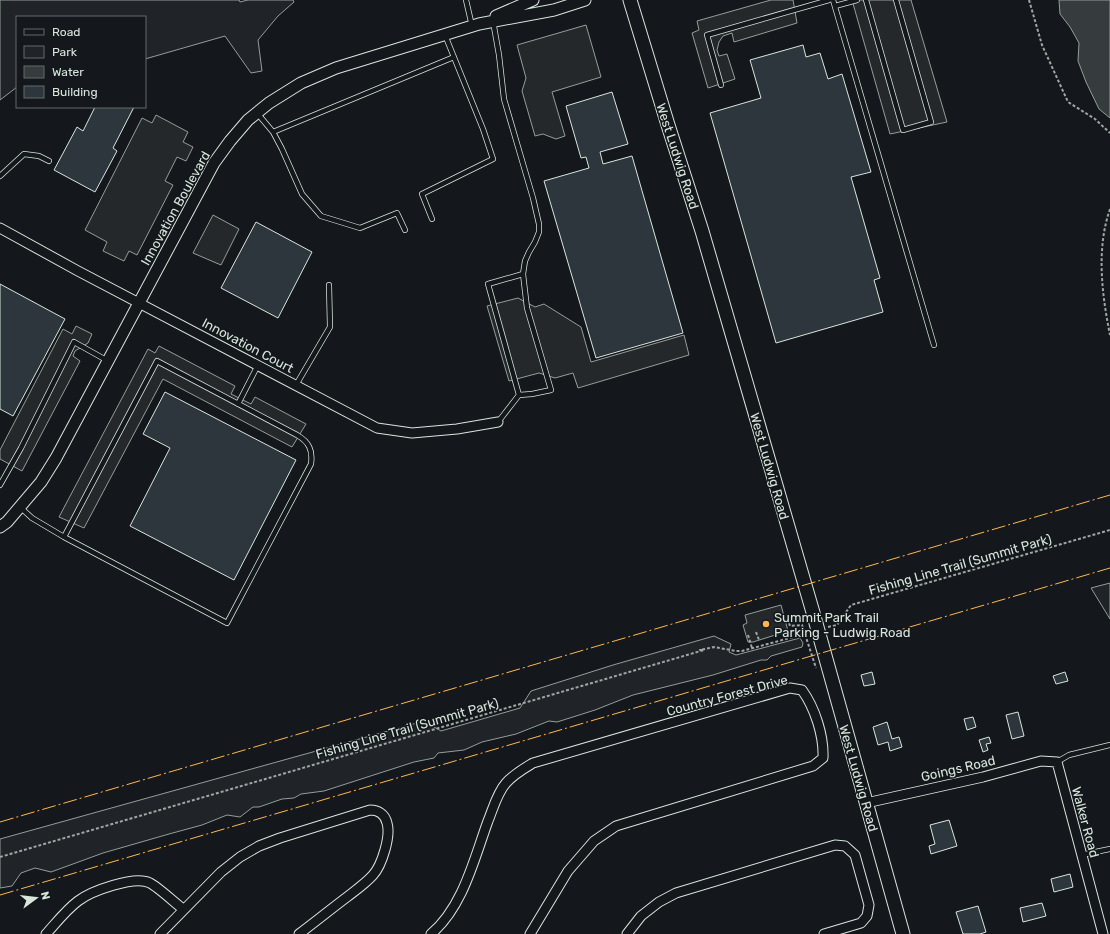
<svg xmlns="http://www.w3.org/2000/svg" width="1110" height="934" viewBox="0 0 1110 934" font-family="Rubik,sans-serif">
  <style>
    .green { fill: #202428; stroke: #939e99 }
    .parking { fill: #24282b; stroke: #939e99 }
    .water { fill: #363b3e; stroke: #939e99 }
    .building { fill: #2c363c; stroke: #d8e6dc }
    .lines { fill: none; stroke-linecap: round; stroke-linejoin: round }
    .service-casing { stroke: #d8e6dc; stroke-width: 6 }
    .minor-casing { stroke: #d8e6dc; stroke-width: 11 }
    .tertiary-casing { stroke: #d8e6dc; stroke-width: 13 }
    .secondary-casing { stroke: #d8e6dc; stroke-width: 15 }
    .path { stroke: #9da8a2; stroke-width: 2; stroke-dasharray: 3 2; stroke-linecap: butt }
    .service { stroke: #14181c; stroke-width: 4.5 }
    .minor { stroke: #14181c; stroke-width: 9 }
    .tertiary { stroke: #14181c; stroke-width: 11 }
    .secondary { stroke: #14181c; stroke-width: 13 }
    .power { stroke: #ffb74d; stroke-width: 1; stroke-dasharray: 14 3 2 3; stroke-linecap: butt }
    .poi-dot { fill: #ffb74d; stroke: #14181c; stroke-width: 1.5 }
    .labels { text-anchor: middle; stroke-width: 3; stroke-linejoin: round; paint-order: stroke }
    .street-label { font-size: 13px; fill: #d8e6dc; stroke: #14181c }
    .poi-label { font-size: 13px; fill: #d8e6dc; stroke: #14181c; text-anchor: start }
  </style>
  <rect width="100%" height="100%" fill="#14181c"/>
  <!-- green -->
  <path class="green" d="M0,0H239L240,2L248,0H293L294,2L278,16L258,40L262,71L251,73L225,36L145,59V17H17V87L0,100Z
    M1110,583V619L1091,588Z
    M714,636L731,644L729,652L736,655L800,638L803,643L802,647L771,656L767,660H761L713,675L633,695L595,710L557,722L549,721L516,734L482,742L464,750L438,753L434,758L414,762L324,791L301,794L294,798L282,799L259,807H253L240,817L227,815L202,825L169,834L103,853L51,872L35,868L21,873L12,886L0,888V839L424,721L441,731L520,708L531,691L613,665Z"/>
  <!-- parking -->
  <path class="parking" d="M771,0H793L797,23L734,42L732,33L723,36L719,42L717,50L719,56L727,54L735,79L708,88L692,33L699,30L697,21Z
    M852,0H911L947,122L890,134Z
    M586,25L601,77L552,92L565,136L556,139L543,134L535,136L522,91L526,78L517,45Z
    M156,115L188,132L183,142L193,147L186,161L177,157L165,181L173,185L137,255L129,251L124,261L103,251L107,242L85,230L142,118L152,123Z
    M213,215L239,229L221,265L193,253Z
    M518,298L535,307L544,304L581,327L591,362L684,335L689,355L578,388L573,373L555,378L539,373L509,381L487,306Z
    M76,326L92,334L88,343L75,351L73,356L80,361L22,471L0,459V450L63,329L72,334Z
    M159,346L235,386L231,394L251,404L255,397L306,424L292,447L163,379L84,528L59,517L148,349L155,353Z
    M781,605L788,631L753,642H748L743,625L747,623L745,615Z"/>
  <!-- water -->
  <path class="water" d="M1059,0H1110V118L1099,109L1086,82L1078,61L1079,43L1070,27L1060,14Z"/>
  <!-- building -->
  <path class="building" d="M803,45L806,57L820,53L828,79L842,74L871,172L851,177L880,278L874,280L883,312L776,343L710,113L761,98L750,60Z
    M612,92L628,144L600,152L603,164L632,156L683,333L596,358L544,181L589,168L586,157L581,158L566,106Z
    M95,107H134L113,148L117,151L95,192L54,170L77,127L83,131Z
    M256,222L312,252L278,318L221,288Z
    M0,284L65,319L13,416L0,409Z
    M165,392L296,460L234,580L130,526L170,448L143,434Z
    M872,672L875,684L864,686L861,675Z
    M1065,672L1068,681L1056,684L1053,676Z
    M1018,712L1024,736L1012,739L1006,715Z
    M973,717L976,727L967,730L964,719Z
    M887,722L892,739L899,737L902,747L890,751L888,742L878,745L873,727Z
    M989,737L991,743L986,744L988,750L983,752L979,740Z
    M949,820L957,846L931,854L929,846L935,844L930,825Z
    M1070,874L1073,887L1054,892L1051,879Z
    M1042,903L1046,916L1023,922L1020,908Z
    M978,906L986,932L980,934H963L956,912Z"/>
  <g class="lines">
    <defs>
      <path id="service" d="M466,0L472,26
        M833,0L934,345
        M866,0L903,130L931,122L896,0
        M835,6L857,0
        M493,21L499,55L504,99L533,198L539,224V232L535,242L529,252L525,261L523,274L527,308L551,390L532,394L519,395
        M721,85L707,35L829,0
        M257,113L273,132L454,57
        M273,132L282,149L302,194L321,216L360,228L397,213L405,230
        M0,176L24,154L39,156L49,161
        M432,219L422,194L493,159L483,129L445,35
        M296,385L330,327L329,285
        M238,404L258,365
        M498,422L519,395L488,284L523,274
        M0,485L21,448L74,342L108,361
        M20,507L32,518L64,537L227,623L311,464C313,450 309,442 297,435L157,361L64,537
        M1057,762L1069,755L1110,745
        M1081,855L1110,849"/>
      <path id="minor" d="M0,228L78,271L377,428L412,433L457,429L498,422
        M866,803L983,777L1041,761L1057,762L1103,934
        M46,934C56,923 66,910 78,901C91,891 135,875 150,883C158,887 175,903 183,909
        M160,934L221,872L240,857L259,846L280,838L370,810C378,810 385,814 387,823C391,836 382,865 373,875C366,883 356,890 347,897C331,909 315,922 299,934
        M431,934C463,907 474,859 488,821C493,809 497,793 506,783C514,774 523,769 533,763L790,688L802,690C815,708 824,736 823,758L813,766L616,826L594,841L568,871L530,934
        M627,934L641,916L659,902L676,893L835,845L845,846L855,855L869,905L867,916L861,923L824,934"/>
      <path id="tertiary" d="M496,16L533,0
        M0,527L7,522L41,482L56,458L214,163L230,141L248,120L269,103L301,83L336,68L479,24L554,10L585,0"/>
      <path id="secondary" d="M630,0L668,125L702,231L812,609L903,934"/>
    </defs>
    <!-- service casing -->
    <use href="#service" class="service-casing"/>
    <!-- minor casing -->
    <use href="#minor" class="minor-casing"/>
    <!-- tertiary casing -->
    <use href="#tertiary" class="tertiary-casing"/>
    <!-- secondary casing -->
    <use href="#secondary" class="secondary-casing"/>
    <!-- path -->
    <path class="path" d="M1029,0L1042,45L1068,102L1095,119L1110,133
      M1110,209C1096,249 1102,295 1110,335
      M789,623L790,626L802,625L816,668
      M828,627L837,625L851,605L1110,530
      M756,632L759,640
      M748,635L752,648
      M0,857L704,650H700L714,647L736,651H742L808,633"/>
    <!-- service -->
    <use href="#service" class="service"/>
    <!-- minor -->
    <use href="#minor" class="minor"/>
    <!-- tertiary -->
    <use href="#tertiary" class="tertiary"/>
    <!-- secondary -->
    <use href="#secondary" class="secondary"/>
    <!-- power -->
    <path class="power" d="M0,822L1110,495
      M0,895L1110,568"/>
  </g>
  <!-- markers -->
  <circle class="poi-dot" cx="766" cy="624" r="4"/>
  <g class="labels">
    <!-- street labels -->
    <g class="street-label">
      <text transform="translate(678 156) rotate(72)" y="5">West Ludwig Road</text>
      <text transform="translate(175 208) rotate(-61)" y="5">Innovation Boulevard</text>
      <text transform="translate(248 345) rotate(28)" y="5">Innovation Court</text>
      <text transform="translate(770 466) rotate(74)" y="5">West Ludwig Road</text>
      <text transform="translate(960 564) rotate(-16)" y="5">Fishing Line Trail (Summit Park)</text>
      <text transform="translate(727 695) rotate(-15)" y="5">Country Forest Drive</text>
      <text transform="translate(407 728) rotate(-16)" y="5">Fishing Line Trail (Summit Park)</text>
      <text transform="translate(958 768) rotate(-13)" y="5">Goings Road</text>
      <text transform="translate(859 778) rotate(74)" y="5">West Ludwig Road</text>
      <text transform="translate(1086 822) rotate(75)" y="5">Walker Road</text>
    </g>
    <!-- poi labels -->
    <g class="poi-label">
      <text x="774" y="622">Summit Park Trail<tspan x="774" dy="15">Parking - Ludwig Road</tspan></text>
    </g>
  </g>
  <!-- legend -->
  <rect x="16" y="16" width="130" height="92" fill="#14181c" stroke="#626a69"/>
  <rect x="24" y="29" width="20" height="6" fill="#14181c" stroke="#626a69"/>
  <text x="52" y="36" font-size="12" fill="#d8e6dc">Road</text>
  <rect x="24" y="46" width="20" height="12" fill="#202428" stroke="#626a69"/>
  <text x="52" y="56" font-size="12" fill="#d8e6dc">Park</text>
  <rect x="24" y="66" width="20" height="12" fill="#363b3e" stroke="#626a69"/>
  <text x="52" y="76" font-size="12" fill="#d8e6dc">Water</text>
  <rect x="24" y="86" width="20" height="12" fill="#2c363c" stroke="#626a69"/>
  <text x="52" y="96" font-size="12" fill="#d8e6dc">Building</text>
  <!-- north arrow -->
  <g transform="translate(36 898) rotate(75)" stroke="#14181c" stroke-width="3" paint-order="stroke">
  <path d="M0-3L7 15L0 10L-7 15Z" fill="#d8e6dc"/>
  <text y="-6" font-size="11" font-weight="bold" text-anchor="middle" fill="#d8e6dc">N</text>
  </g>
</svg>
